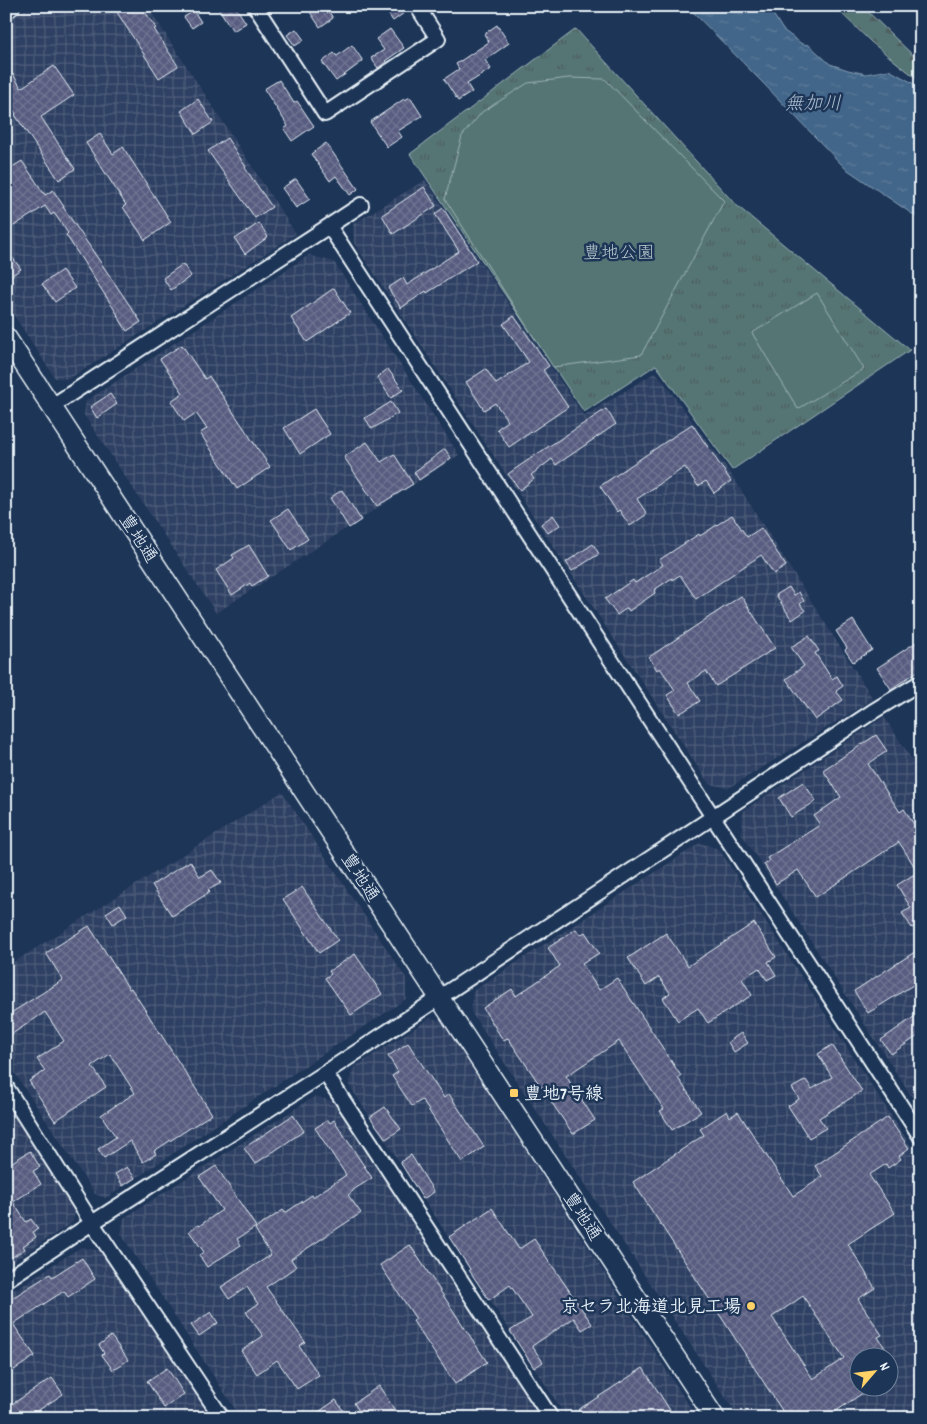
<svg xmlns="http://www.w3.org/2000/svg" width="927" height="1424" viewBox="0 0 927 1424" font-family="Dekko,'Klee One',sans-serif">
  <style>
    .industrial { fill: url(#industrial-grid); fill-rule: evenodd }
    .grass { fill: url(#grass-tufts); stroke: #9eb3b6 }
    .forest { fill: url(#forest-firs); stroke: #9eb3b6 }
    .garden { fill: #557574; stroke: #9eb3b6 }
    .water { fill: url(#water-ripples); stroke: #859eb5 }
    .building { fill: url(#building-cross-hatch); stroke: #e8f1f8; fill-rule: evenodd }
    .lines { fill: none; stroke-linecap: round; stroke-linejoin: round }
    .street-casing { stroke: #e8f1f8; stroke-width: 18 }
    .secondary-casing { stroke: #e8f1f8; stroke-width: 22 }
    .street { stroke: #1d3557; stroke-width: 14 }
    .secondary { stroke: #1d3557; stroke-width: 19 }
    .poi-dot { fill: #ffd166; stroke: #1d3557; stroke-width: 2 }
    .labels { text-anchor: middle; stroke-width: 5; stroke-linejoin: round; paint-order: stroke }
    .park-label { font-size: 18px; fill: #b5c6ca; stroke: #1d3557 }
    .street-label { font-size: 18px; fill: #e8f1f8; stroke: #1d3557 }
    .poi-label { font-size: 18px; font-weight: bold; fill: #e8f1f8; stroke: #1d3557; text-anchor: start }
    .water-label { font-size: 19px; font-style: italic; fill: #aec0d1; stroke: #1d3557 }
  </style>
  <defs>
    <pattern id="industrial-grid" width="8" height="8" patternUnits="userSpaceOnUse" patternTransform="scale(1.25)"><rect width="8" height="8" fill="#2f4163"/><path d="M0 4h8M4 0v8" fill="none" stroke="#4d5d7a"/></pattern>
    <pattern id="grass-tufts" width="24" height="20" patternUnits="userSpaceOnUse" patternTransform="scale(1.25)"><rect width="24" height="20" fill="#557574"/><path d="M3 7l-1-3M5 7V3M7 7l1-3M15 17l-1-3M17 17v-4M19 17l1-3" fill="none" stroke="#4e5e5f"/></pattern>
    <pattern id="forest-firs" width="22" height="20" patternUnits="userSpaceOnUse" patternTransform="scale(1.25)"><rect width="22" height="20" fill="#557574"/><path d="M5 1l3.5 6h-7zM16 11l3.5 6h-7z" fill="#4e5e5f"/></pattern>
    <pattern id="water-ripples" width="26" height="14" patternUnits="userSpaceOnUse" patternTransform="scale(1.25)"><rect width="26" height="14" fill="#436689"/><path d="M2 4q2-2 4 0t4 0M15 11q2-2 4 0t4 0" fill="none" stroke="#5e7c9a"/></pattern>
    <pattern id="building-cross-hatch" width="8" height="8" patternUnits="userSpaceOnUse" patternTransform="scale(1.25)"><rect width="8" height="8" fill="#595c80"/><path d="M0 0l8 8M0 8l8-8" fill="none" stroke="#717493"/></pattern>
  </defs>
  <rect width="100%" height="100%" fill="#1d3557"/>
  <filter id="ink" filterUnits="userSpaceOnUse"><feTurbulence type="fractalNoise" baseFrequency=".02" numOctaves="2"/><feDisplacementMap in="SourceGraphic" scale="10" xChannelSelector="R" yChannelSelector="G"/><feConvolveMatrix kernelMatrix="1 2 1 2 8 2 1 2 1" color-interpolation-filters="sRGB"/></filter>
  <g filter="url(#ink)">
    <!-- industrial -->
    <path class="industrial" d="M30,6H147L296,234L69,379L55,378L6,303V22Z
      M425,180L584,416L656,372L729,471L873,699L729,788L709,784L354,243L353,224Z
      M309,255L334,262L459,455L216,613L84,415L86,401Z
      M884,717L921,773V1111L741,833L743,811Z
      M282,792L406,978V999L106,1198L95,1194L6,1060V967Z
      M700,843L719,849L921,1162V1418H739L471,1012L473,991ZM860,1356H890V1386H860Z
      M430,1018L443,1021L697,1418H567L349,1085L353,1068Z
      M315,1096L332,1101L540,1418H241L121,1234L124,1218Z
      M6,1099L76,1207L73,1222L6,1266Z
      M81,1247L102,1251L212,1418H6V1295Z"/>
    <!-- grass -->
    <path class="grass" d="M576,29L735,204L910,350L732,470L656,365L584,412L410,154Z"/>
    <!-- forest -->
    <path class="forest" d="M834,6H862L921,63V82L871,42Z"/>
    <!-- garden -->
    <path class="garden" d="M569,78L605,79L724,201L641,355L553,367L445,199L462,136L482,112L528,83Z
      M817,293L864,369L798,409L752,333Z"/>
    <!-- water -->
    <path class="water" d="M687,6H768L783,30L802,44L809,45L830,64L848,70L866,74L889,70L911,82L921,90V220L845,168L762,82Z"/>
    <!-- building -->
    <path class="building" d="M113,6H141L156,28L154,29L178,66L159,78Z
      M217,6H235L246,23L233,31Z
      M306,6H325L333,18L320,27Z
      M383,6H400L404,13L393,21Z
      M194,11L201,22L192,28L184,17Z
      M497,25L509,43L485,60L491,69L467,84L472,92L458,101L444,79L459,69L456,64L489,42L484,34Z
      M296,29L304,40L295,46L287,35Z
      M390,29L404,48L385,61L386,62L378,68L371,58L384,50L376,39Z
      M352,45L363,61L336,81L322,62L334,53L337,56Z
      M54,66L74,95L41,117L75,169L59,180L15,115L16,114L6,99V78L13,74L21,88Z
      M279,80L294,103L297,101L314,126L292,141L284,129L288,126L264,89Z
      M410,97L422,116L398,131L402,137L387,147L370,122L404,99L405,100Z
      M198,99L213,122L196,134L181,111Z
      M100,134L113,154L123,147L171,222L145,240L123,207L126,205L86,143Z
      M227,138L246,167L245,168L272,207L255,218L208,151Z
      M326,143L358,189L350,195L336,176L330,181L311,154Z
      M22,161L45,195L53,190L64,207H63L141,322L127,331L117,315H118L66,235L68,233L54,213L51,215L45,206L6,231V171Z
      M296,179L310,199L296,208L282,188Z
      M424,187L436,206L393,234L382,215Z
      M443,208L477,261L427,293L426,291L401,308L388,288L403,278L407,285L459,251L435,214Z
      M259,223L268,237L245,254L235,239Z
      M6,249L21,269L6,279Z
      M183,264L191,276L171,290L163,278Z
      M62,270L75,288L55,302L42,284Z
      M334,288L350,313L307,342L291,318Z
      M514,316L549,366L543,370L568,407L509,447L497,429L508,421L495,403L484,410L466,382L486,369L496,384L529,362L503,324Z
      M182,345L205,379L209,376L270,467L237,489L200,433L207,429L196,413L184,421L171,401L183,393L160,359Z
      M388,369L403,390L391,398L377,377Z
      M110,394L117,404L97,418L90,407Z
      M391,402L398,413L372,429L365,418Z
      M314,409L330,434L300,454L284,428Z
      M606,409L616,424L556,465L552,459L531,475L534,479L520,490L508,474L531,458Z
      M692,424L731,481L714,493L706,481L698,486L685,467L637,499L647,514L630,526L619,510L617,512L600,486Z
      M367,442L381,462L394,454L413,484L377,506L344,457Z
      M445,449L451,458L419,480L414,472Z
      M342,490L361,520L349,528L330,498Z
      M288,509L308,539L291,550L271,520Z
      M553,515L560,525L548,533L541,524Z
      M732,515L747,537L761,528L786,566L774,574L761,555L696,599L680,575L672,580V578L654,590L655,593L629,611L627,608L617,615L605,599L633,580L635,583L663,565L659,560L699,534L700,536Z
      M593,544L599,554L572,571L566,562Z
      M249,545L268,576L252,586L250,583L232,595L216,570L234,558L232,555Z
      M789,587L794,595L799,592L804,601L800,604L805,611L792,620L776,595Z
      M741,596L775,648L716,686L706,671L688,683L700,701L679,714L667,695L675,690L660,668L657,670L649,657Z
      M853,620L872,650L853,662L845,650L847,648L836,631Z
      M809,636L819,651L815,653L832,679L837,676L843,686L836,691L843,700L815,720L786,679L804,666L791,647Z
      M921,639V669L891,689L877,668Z
      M876,735L887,751L868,764L900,812L904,809L921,835V923L912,928L902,913L911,908L897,885L918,872L899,842L816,897L798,870L776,884L764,864L769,861L767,858L820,825L814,816L841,797L823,770Z
      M803,782L816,801L791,817L779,798Z
      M190,861L200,877L212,870L221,883L208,890L210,892L172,916L152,885Z
      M302,887L338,940L319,953L283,899Z
      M120,904L127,915L113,924L106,913Z
      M754,923L776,957L768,962L776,975L767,980L759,968L742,979L752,995L708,1023L698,1008L678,1021L663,998L670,993L659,977L646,986L628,958L666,933L688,966Z
      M89,926L129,989L131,988L212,1114L154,1151L156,1154L143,1162L130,1141L104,1158L98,1149L116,1137L101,1115L135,1093L110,1054L92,1066L106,1087L55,1121L29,1081L45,1071L37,1059L64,1041L45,1012L6,1038V1016L63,980L46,953Z
      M576,929L580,935L585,932L599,953L582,964L599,990L617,978L681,1076L678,1078L701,1112L672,1130L660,1111L664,1109L619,1041L566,1076L595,1120L573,1134L508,1038L503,1040L483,1008L512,989L516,996L560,966L548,948Z
      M921,948V980L868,1013L854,991Z
      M355,954L382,994L351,1015L325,978L331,974L329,971Z
      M921,1012V1034L891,1054L881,1040Z
      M741,1033L748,1043L734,1052L728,1042Z
      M408,1043L444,1098L449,1094L484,1147L462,1162L422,1100L412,1106L392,1076L398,1072L388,1056Z
      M832,1045L862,1091L819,1118L826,1128L809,1138L788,1106L799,1099L792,1088L806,1080L812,1089L832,1077L818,1054Z
      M385,1107L401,1129L386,1139L370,1117Z
      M727,1111L730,1117L738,1112L793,1196L818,1180V1179L822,1176L815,1166L888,1117L909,1148L899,1156L901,1159L888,1168L886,1164L869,1175L895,1213L848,1244L875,1288L858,1299L882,1335L878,1337L890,1356H860V1386H873L826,1418H787L633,1182L704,1135L700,1129ZM803,1296L844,1358L813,1379L772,1317Z
      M293,1115L304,1131L255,1164L244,1148Z
      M328,1120L330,1123L334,1120L372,1178L353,1190V1191L348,1195L361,1213L291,1259L296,1267L266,1287L305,1342L299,1346L319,1375L297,1389L277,1360L257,1374L241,1351L263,1336L246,1312L258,1304L247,1287L229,1299L221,1287L271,1255L255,1229L283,1210L285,1213L312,1195L313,1197L346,1175L315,1128Z
      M30,1151L40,1167L33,1171L41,1184L13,1202L26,1222L31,1219L38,1229L33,1232L36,1237L23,1246L25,1249L6,1261V1166Z
      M411,1155L434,1192L423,1199L400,1162Z
      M216,1166L256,1227L237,1239L241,1245L207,1267L199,1255L204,1252L189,1231L198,1225L199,1226L222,1210L199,1177Z
      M127,1167L135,1178L123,1186L115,1174Z
      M492,1208L519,1249L534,1239L592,1324L582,1330L574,1318L532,1346L543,1362L534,1368L510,1331L532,1317L510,1285L489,1300L469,1270L470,1269L449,1237Z
      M410,1245L487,1362L455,1384L413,1321L416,1319L380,1265Z
      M82,1258L95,1279L68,1297L64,1291L13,1324L35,1356L14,1370L6,1359V1302L50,1274L52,1277Z
      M211,1312L218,1323L199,1336L191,1325Z
      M111,1336L128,1360L113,1370L102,1355L104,1353L99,1345Z
      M167,1368L184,1394L164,1408L147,1381Z
      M643,1368L675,1418H583L578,1410Z
      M52,1378L63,1394L27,1418H13L6,1408Z
      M379,1386L400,1418H363L354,1403Z
      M336,1400L348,1418H310Z"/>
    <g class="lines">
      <defs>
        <path id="street" d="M255,6L325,114L438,39L417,6
          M329,226L361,205
          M52,406L329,226L921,1137
          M325,1073L551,1418
          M6,1087L92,1223L222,1418
          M6,1280L92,1223L325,1073L872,712L921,682"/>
        <path id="secondary" d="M6,9L10,6
          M6,337L715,1418"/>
      </defs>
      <!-- street casing -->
      <use href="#street" class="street-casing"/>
      <!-- secondary casing -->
      <use href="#secondary" class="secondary-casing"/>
      <!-- street -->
      <use href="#street" class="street"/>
      <!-- secondary -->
      <use href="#secondary" class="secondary"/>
    </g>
  </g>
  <!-- markers -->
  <g class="poi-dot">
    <rect x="509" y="1088" width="10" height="10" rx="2.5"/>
    <circle cx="751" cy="1306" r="5"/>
  </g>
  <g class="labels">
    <!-- park labels -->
    <g class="park-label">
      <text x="619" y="258">豊地公園</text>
    </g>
    <!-- street labels -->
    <g class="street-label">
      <text transform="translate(139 538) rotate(57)" y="6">豊地通</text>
      <text transform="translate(361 877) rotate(57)" y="6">豊地通</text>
      <text transform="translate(583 1216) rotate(57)" y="6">豊地通</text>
    </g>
    <!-- poi labels -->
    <g class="poi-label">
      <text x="524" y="1099">豊地7号線</text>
      <text x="741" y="1312" text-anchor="end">京セラ北海道北見工場</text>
    </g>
    <!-- water labels -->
    <g class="water-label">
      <text x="813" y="109">無加川</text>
    </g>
  </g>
  <!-- margin -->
  <rect width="927" height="1424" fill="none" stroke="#1d3557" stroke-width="25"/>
  <rect x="12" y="12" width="902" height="1399" fill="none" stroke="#e8f1f8" stroke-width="2" filter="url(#ink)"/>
  <!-- north arrow -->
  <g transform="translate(874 1372) rotate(62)"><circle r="24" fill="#1d3557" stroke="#6e8097"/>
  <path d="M0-4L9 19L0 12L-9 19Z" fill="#ffd166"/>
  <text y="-8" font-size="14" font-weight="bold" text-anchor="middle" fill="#e8f1f8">N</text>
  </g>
</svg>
